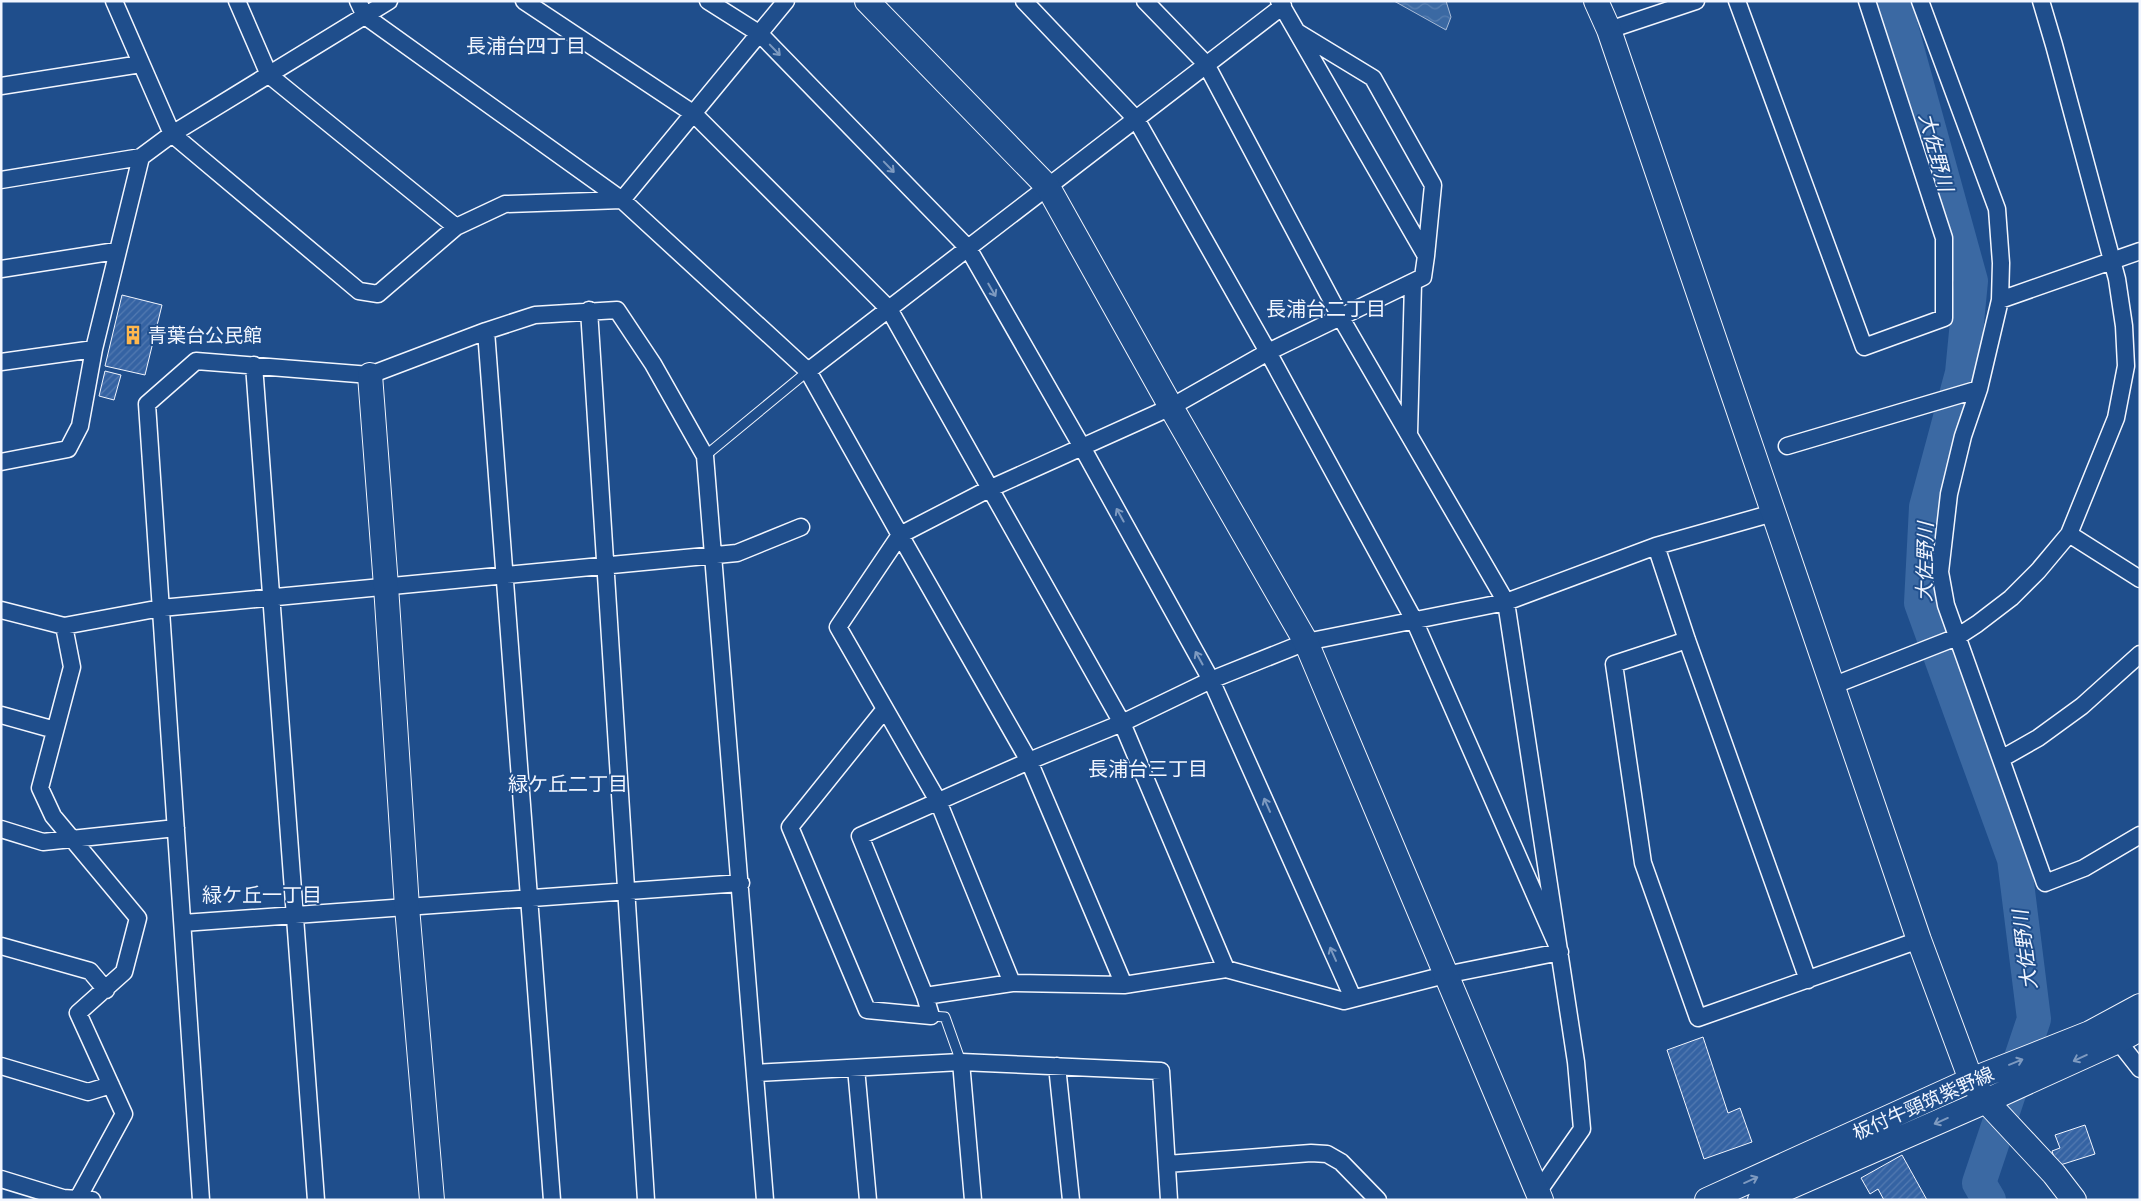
<svg xmlns="http://www.w3.org/2000/svg" width="2141" height="1201" viewBox="0 0 2141 1201" font-family="'PT Sans Narrow','Noto Sans JP',sans-serif">
  <style>
    .water { fill: url(#water-waves); stroke: #a8bbd7 }
    .lines { fill: none; stroke-linecap: round; stroke-linejoin: round }
    .river { stroke: #3b69a3; stroke-width: 34 }
    .building { fill: url(#building-hatch); stroke: #f2f6ff }
    .lane-casing { stroke: #f2f6ff; stroke-width: 11 }
    .street-casing { stroke: #f2f6ff; stroke-width: 19 }
    .secondary-casing { stroke: #f2f6ff; stroke-width: 26 }
    .lane { stroke: #1f4e8c; stroke-width: 9 }
    .street { stroke: #1f4e8c; stroke-width: 16 }
    .secondary { stroke: #1f4e8c; stroke-width: 24 }
    .oneway { stroke: #7e9ac0 }
    .labels { text-anchor: middle; stroke-width: 4; stroke-linejoin: round; paint-order: stroke }
    .poi-label { font-size: 19px; fill: #f2f6ff; stroke: #1f4e8c; text-anchor: start }
    .street-label { font-size: 19px; fill: #f2f6ff; stroke: #1f4e8c }
    .neighbourhood-label { font-size: 20px; fill: #f2f6ff; stroke: #1f4e8c }
    .water-label { font-size: 20px; font-style: italic; fill: #f2f6ff; stroke: #1f4e8c }
  </style>
  <defs>
    <pattern id="water-waves" width="16" height="10" patternUnits="userSpaceOnUse" patternTransform="scale(1.25)"><rect width="16" height="10" fill="#3b69a3"/><path d="M0 5q4-4 8 0t8 0" fill="none" stroke="#587fb1"/></pattern>
    <pattern id="building-hatch" width="6" height="6" patternUnits="userSpaceOnUse" patternTransform="scale(1.25)"><rect width="6" height="6" fill="#3563a3"/><path d="M-1 1l2-2M0 6l6-6M5 7l2-2" fill="none" stroke="#537ab1"/></pattern>
  </defs>
  <rect width="100%" height="100%" fill="#1f4e8c"/>
  <!-- water -->
  <path class="water" d="M1394,1H1446L1451,17L1446,30Z"/>
  <g class="lines">
    <!-- river -->
    <path class="river" d="M1894,1L1971,281L1962,373L1926,507L1921,603L2014,859L2034,1019L1979,1183L1989,1200"/>
  </g>
  <!-- building -->
  <path class="building" d="M122,295L162,305L145,375L105,366Z
    M105,371L121,375L114,400L99,396Z
    M1703,1037L1728,1113L1740,1108L1752,1142L1704,1159L1667,1050Z
    M2085,1125L2095,1154L2057,1166L2052,1151L2060,1148L2055,1135Z
    M1902,1155L1927,1200H1884L1878,1189L1870,1194L1861,1178Z"/>
  <g class="lines">
    <defs>
      <path id="lane" d="M705,456L808,371
        M931,1016L945,1017L961,1062"/>
      <path id="street" d="M114,1L172,134L359,291L378,294L456,227L505,204L622,200L786,1
        M237,1L269,75L456,227
        M358,1L365,16L622,200L808,371L900,535L1029,761L1124,985
        M524,1L694,114L889,309L1122,723L1226,969
        M708,1L760,34L968,248L1082,447L1211,680L1353,998
        M1145,1L1206,64L1341,318L1506,602L1576,1062L1582,1129L1538,1192
        M1737,1L1864,347L1944,318V238L1867,1
        M1920,1L1997,209L2001,263L2000,300L1979,389L1963,436L1949,494L1940,572L1946,605L2045,883L2084,868L2140,835
        M1609,30L1696,1
        M1299,33L1373,78L1433,185L1426,256
        M1,86L141,64
        M1,180L141,157L172,134L389,1
        M1,269L116,251
        M2000,300L2140,251
        M589,310L646,1200
        M486,331L552,1200
        M1,362L94,349
        M254,365L316,1200
        M808,371L1283,6
        M1409,433L1413,283
        M1787,446L1979,389
        M1,462L68,449L80,426L94,349L141,157
        M2069,534L2140,579
        M1656,546L1687,640L1808,980
        M1,610L64,626L161,608L737,553L801,527
        M64,626L72,667L40,788L53,816L138,918L124,972L78,1013L124,1114L77,1200
        M1687,640L1614,664L1643,863L1698,1018L1919,940
        M1832,686L1957,637L1977,624L2011,598L2038,571L2069,534L2116,418L2126,366L2124,326L2117,279L2054,45L2041,1
        M885,709L790,827L867,1010L931,1016L925,996L860,836L1029,761L1122,723L1211,680L1306,642L1506,602L1656,546L1773,513
        M1,715L55,730
        M2001,759L2038,738L2082,706L2140,654
        M1,829L43,842L176,828
        M183,923L741,883
        M1,946L90,971L106,990
        M1012,983L938,801L838,627L900,535L989,489L1171,407L1268,352L1423,277L1426,256L1279,1
        M925,996L1012,983L1124,985L1226,969L1344,1001L1445,975L1560,952L1414,620L1268,352L1136,119L1024,1
        M2118,1041L2140,1069
        M961,1062L973,1200
        M1,1066L88,1092L111,1085
        M1057,1066L1071,1200
        M856,1068L868,1200
        M755,1073L961,1062L1161,1071L1169,1200
        M1167,1164L1311,1153L1327,1154L1341,1162L1378,1200
        M1,1179L63,1198L92,1200
        M201,1200L147,404L196,361L370,375L486,331L535,315L617,310L653,364L705,456L765,1200"/>
      <path id="secondary" d="M867,1L1048,187L1171,407L1306,642L1541,1200
        M1596,1L1609,30L1919,940L1971,1080L1986,1101L2054,1174L2074,1200
        M370,375L386,586L407,907L432,1200
        M1707,1200L1971,1080L2090,1033L2140,1006
        M1760,1200L1986,1101L2118,1041L2140,1029"/>
    </defs>
    <!-- lane casing -->
    <use href="#lane" class="lane-casing"/>
    <!-- street casing -->
    <use href="#street" class="street-casing"/>
    <!-- secondary casing -->
    <use href="#secondary" class="secondary-casing"/>
    <!-- lane -->
    <use href="#lane" class="lane"/>
    <!-- street -->
    <use href="#street" class="street"/>
    <!-- secondary -->
    <use href="#secondary" class="secondary"/>
  </g>
  <!-- one-way arrows -->
  <defs><path id="oneway-shaft" d="M-6 0H5M1.5-3L5.5 0L1.5 3" fill="none" stroke-width="1.6" stroke-linecap="round" stroke-linejoin="round" transform="scale(1.25)"/></defs>
  <g class="oneway">
    <use href="#oneway-shaft" transform="translate(775 50) rotate(46)"/>
    <use href="#oneway-shaft" transform="translate(889 167) rotate(46)"/>
    <use href="#oneway-shaft" transform="translate(992 290) rotate(60)"/>
    <use href="#oneway-shaft" transform="translate(1120 515) rotate(-119)"/>
    <use href="#oneway-shaft" transform="translate(1199 658) rotate(-119)"/>
    <use href="#oneway-shaft" transform="translate(1267 805) rotate(-114)"/>
    <use href="#oneway-shaft" transform="translate(1333 954) rotate(-114)"/>
    <use href="#oneway-shaft" transform="translate(2080 1058) rotate(155)"/>
    <use href="#oneway-shaft" transform="translate(2016 1062) rotate(-22)"/>
    <use href="#oneway-shaft" transform="translate(1941 1121) rotate(156)"/>
    <use href="#oneway-shaft" transform="translate(1751 1180) rotate(-24)"/>
  </g>
  <!-- icons -->
  <defs>
    <symbol id="building-bare" viewBox="-9 -9 18 18"><path d="M-4-6H4V6H1V3H-1V6H-4ZM-2.5-4.3h1.7v1.8h-1.7ZM.8-4.3h1.7v1.8H.8ZM-2.5-1h1.7V.8h-1.7ZM.8-1h1.7V.8H.8Z" fill="#ffb74d" stroke="#1f4e8c" stroke-width="2.5" paint-order="stroke"/></symbol>
  </defs>
  <g fill-rule="evenodd">
    <use href="#building-bare" x="119" y="321" width="28" height="28"/>
  </g>
  <g class="labels">
    <!-- poi labels -->
    <g class="poi-label">
      <text x="148" y="342">青葉台公民館</text>
    </g>
    <!-- street labels -->
    <g class="street-label">
      <text transform="translate(1923 1103) rotate(-24)" y="7">板付牛頸筑紫野線</text>
    </g>
    <!-- neighbourhood labels -->
    <g class="neighbourhood-label">
      <text x="526" y="53">長浦台四丁目</text>
      <text x="1326" y="316">長浦台二丁目</text>
      <text x="1148" y="776">長浦台三丁目</text>
      <text x="568" y="791">緑ケ丘二丁目</text>
      <text x="262" y="902">緑ケ丘一丁目</text>
    </g>
    <!-- water labels -->
    <g class="water-label">
      <text transform="translate(1936 152) rotate(75)" y="7">大佐野川</text>
      <text transform="translate(1925 562) rotate(-89)" y="7">大佐野川</text>
      <text transform="translate(2025 950) rotate(-97)" y="7">大佐野川</text>
    </g>
  </g>
  <!-- border -->
  <rect width="2141" height="1201" fill="none" stroke="#f2f6ff" stroke-width="5"/>
</svg>
